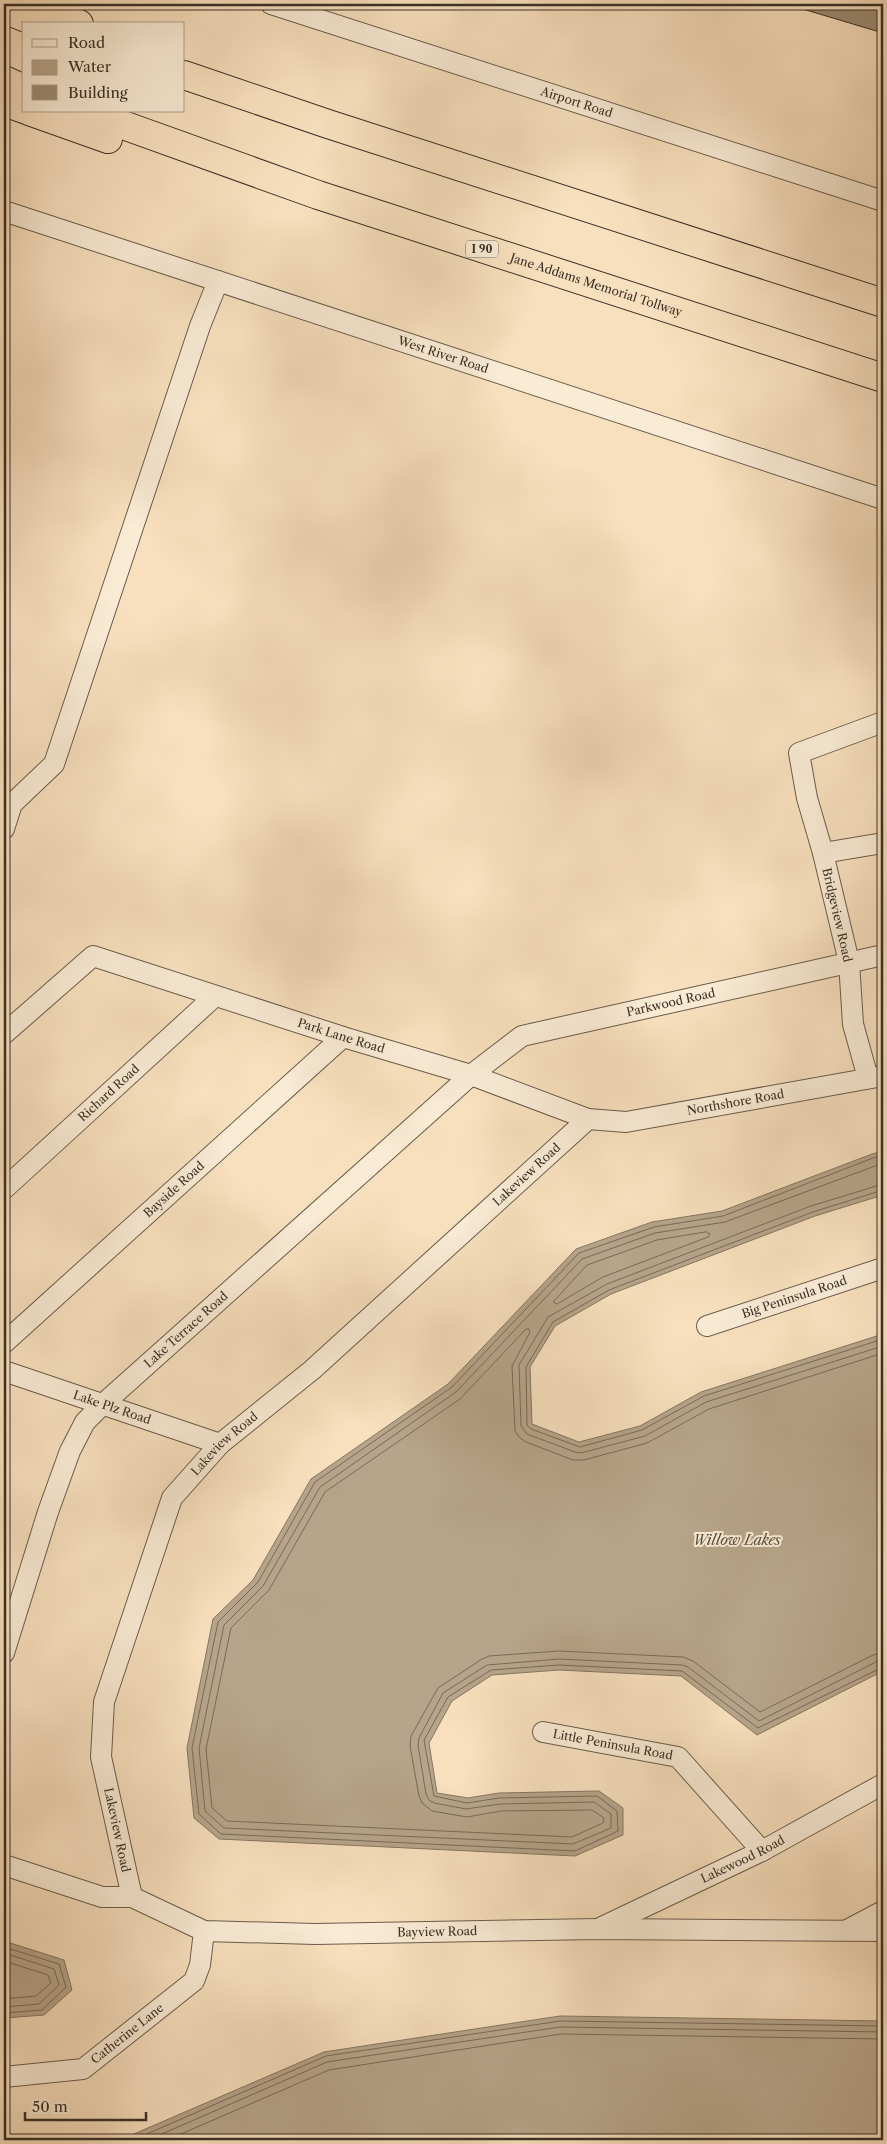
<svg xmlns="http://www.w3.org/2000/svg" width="887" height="2144" viewBox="0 0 887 2144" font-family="'Libre Caslon Text',serif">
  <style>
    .water { fill: #b7a48a; stroke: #857662 }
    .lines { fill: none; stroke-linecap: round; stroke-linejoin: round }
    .shore { stroke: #786a58; stroke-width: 1 }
    .building { fill: #9d8c75; stroke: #3a3026 }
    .minor-casing { stroke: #6a5c4c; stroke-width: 22 }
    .motorway-casing { stroke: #3a3026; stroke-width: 30 }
    .minor { stroke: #faebd5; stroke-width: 20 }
    .motorway { stroke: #f8e0be; stroke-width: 28 }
    .labels { text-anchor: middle; stroke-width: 4; stroke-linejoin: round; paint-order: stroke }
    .shield { fill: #faebd5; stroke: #74685a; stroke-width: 1 }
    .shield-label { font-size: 11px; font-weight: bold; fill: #3a3026 }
    .street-label { font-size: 12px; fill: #3a3026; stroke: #faebd5 }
    .water-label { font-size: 14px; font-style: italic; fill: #594d3f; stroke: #faebd5 }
  </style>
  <rect width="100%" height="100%" fill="#f8e0be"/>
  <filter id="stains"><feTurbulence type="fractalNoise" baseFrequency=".004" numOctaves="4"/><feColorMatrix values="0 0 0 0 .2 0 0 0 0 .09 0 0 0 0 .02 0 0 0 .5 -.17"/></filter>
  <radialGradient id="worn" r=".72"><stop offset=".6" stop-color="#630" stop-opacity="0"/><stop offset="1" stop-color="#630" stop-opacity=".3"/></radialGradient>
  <!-- water -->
  <path class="water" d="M883,1151V1195L815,1216L611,1294L555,1326L530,1367L532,1424L579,1442L640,1426L701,1392L883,1334V1671L757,1735L681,1676L559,1670L492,1675L452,1701L429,1743L437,1793L468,1798L499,1793L599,1791L623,1808V1835L575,1856L219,1839L194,1818L187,1748L213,1619L253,1580L311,1479L448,1384L576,1249L652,1222L722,1211L872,1154Z
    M4,1941L64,1960L72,1990L44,2015L4,2018Z
    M560,2016L883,2021V2140H120L324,2052Z"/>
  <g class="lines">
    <!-- shore -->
    <path class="shore" d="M883,1156L873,1158L723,1216L654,1227L579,1253L452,1387L315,1482L258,1582L218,1622L192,1748L199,1814L221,1834L575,1851L618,1831L617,1811L597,1796L499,1798L467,1803L434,1796L424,1740L448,1697L491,1670L559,1665L682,1671L758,1728L883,1667
      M883,1163L725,1222L655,1233L582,1259L456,1392L320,1487L263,1586L224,1625L199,1748L205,1811L224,1828L573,1844L611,1828V1814L594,1802L500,1804L466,1809L434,1803L429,1800L426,1794L418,1745L419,1738L443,1693L487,1665L559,1659L682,1665L688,1667L759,1721L876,1662L883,1660
      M883,1184L811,1206L607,1284L548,1317L519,1365L521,1426L527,1434L575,1452L581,1453L645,1436L706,1402L883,1346
      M883,1190L813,1212L609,1290L553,1322L526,1367L527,1425L531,1429L580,1447L642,1430L704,1396L883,1339
      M707,1232L710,1234L708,1237L603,1277L557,1304L553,1302L587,1265L657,1240Z
      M883,1353L709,1409L647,1443L584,1460H573L526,1442L519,1437L515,1431L512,1366L530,1332L529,1329H526L460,1399L325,1492L269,1590L231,1628L206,1749L212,1808L227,1821L572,1837L603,1823L604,1818L592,1810L501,1811L467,1817L432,1811L422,1803L419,1796L410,1746L411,1736L438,1688L482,1659L489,1656L559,1651L683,1657L693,1661L760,1712L873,1655L883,1653
      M4,1947L59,1964L66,1987L42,2010L4,2013
      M4,1953L54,1969L59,1985L39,2004L4,2007
      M4,1961L48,1975L51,1983L36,1996L4,1999
      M133,2140L326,2056L560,2021L883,2026
      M148,2140L327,2062L560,2027L883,2032
      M167,2140L329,2070L561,2034L883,2039"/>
  </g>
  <!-- building -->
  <path class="building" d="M797,4H883V33L796,7Z"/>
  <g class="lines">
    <defs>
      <g id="minor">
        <path id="s1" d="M271,4L883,201"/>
        <path id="s2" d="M4,211L883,499"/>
        <path d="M4,829L12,804L54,764L200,326L218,281"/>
        <path d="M823,853L883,843"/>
        <path id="s3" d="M4,1034L93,956L343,1037L471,1075L588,1119L626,1122L883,1076"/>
        <path d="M868,1078L853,1024L849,962L823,853L807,798L799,753L883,722"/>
        <path id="s4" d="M4,1189L215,996"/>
        <path id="s5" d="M707,1326L883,1268"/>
        <path id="s6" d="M4,1343L343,1037"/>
        <path id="s7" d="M4,1371L220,1444"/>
        <path id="s8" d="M4,1653L48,1512L70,1451L85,1422L102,1405L471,1075L522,1036L883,955"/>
        <path id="s9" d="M543,1732L678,1757L762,1851"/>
        <path id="s10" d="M4,1865L102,1897H132L204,1931L315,1934L598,1929L883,1931"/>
        <path id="s11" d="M132,1897L101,1757L104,1702L172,1498L220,1444L312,1370L588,1119"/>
        <path id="s12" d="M602,1927L762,1851L883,1784"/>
        <path d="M847,1930L883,1911"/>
        <path id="s13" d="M4,2077L83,2069L194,1981L200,1965L204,1931"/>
      </g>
      <g id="motorway">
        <path d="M42,4L79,24"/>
        <path d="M4,9L41,24"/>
        <path d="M184,75L328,124L883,303"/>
        <path d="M4,80L24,89"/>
        <path d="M4,102L24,109"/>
        <path d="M29,111L108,139"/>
        <path id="s14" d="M84,111L318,195L883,378"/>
      </g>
    </defs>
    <!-- minor casing -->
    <use href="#minor" class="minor-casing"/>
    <!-- motorway casing -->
    <use href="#motorway" class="motorway-casing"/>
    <!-- minor -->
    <use href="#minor" class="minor"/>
    <!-- motorway -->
    <use href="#motorway" class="motorway"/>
  </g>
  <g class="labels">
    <!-- shield labels -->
    <rect class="shield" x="466" y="240.5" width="32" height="17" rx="4"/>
    <g class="shield-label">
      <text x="482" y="253">I 90</text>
    </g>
    <!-- street labels -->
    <g class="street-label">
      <text dy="4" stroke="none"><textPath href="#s1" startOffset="321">Airport Road</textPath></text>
      <text dy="4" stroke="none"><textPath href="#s14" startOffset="541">Jane Addams Memorial Tollway</textPath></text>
      <text dy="4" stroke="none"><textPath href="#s2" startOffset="462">West River Road</textPath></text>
      <text transform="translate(837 915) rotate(77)" y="4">Bridgeview Road</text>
      <text dy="4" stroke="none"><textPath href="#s8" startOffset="981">Parkwood Road</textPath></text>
      <text dy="4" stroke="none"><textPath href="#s3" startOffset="379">Park Lane Road</textPath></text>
      <text dy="4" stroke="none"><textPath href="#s4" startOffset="142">Richard Road</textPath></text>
      <text dy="4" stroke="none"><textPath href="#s3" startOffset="789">Northshore Road</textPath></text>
      <text dy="4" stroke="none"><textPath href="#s11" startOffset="894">Lakeview Road</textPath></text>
      <text dy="4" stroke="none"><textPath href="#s6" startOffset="229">Bayside Road</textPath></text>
      <text dy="4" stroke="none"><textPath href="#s5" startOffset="92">Big Peninsula Road</textPath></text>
      <text dy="4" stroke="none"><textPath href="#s8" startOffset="382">Lake Terrace Road</textPath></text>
      <text dy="4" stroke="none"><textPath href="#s7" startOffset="114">Lake Plz Road</textPath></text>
      <text dy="4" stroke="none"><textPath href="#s11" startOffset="489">Lakeview Road</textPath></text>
      <text dy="4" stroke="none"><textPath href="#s9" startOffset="71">Little Peninsula Road</textPath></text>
      <text transform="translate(117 1830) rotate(78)" y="4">Lakeview Road</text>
      <text dy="4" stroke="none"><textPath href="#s12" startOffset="156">Lakewood Road</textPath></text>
      <text dy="4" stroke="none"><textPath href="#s10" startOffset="446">Bayview Road</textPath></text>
      <text dy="4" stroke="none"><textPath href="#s13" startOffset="136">Catherine Lane</textPath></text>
    </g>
    <!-- water labels -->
    <g class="water-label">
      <text x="737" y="1545">Willow Lakes</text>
    </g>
  </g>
  <!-- margin -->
  <rect width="887" height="2144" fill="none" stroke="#f8e0be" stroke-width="20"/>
  <rect x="5" y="5" width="877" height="2134" fill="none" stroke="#3a3026" stroke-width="2.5"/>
  <rect x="10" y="10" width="867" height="2124" fill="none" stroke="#3a3026"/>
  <!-- legend -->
  <rect x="22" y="22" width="162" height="90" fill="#faebd5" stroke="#ada08f"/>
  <rect x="32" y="39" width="25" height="8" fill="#faebd5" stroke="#ada08f"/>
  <text x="68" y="48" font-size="15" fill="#3a3026">Road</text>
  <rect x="32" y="60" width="25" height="15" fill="#b7a48a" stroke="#ada08f"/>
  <text x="68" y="72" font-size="15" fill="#3a3026">Water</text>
  <rect x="32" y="85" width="25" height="15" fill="#9d8c75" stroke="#ada08f"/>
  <text x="68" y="98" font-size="15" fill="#3a3026">Building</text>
  <!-- scale -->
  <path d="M25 2112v8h121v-8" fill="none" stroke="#3a3026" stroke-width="2.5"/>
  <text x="32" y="2112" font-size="15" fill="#3a3026" stroke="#faebd5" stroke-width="4" paint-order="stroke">50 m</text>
  <rect width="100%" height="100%" filter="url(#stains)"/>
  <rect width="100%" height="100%" fill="url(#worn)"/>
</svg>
